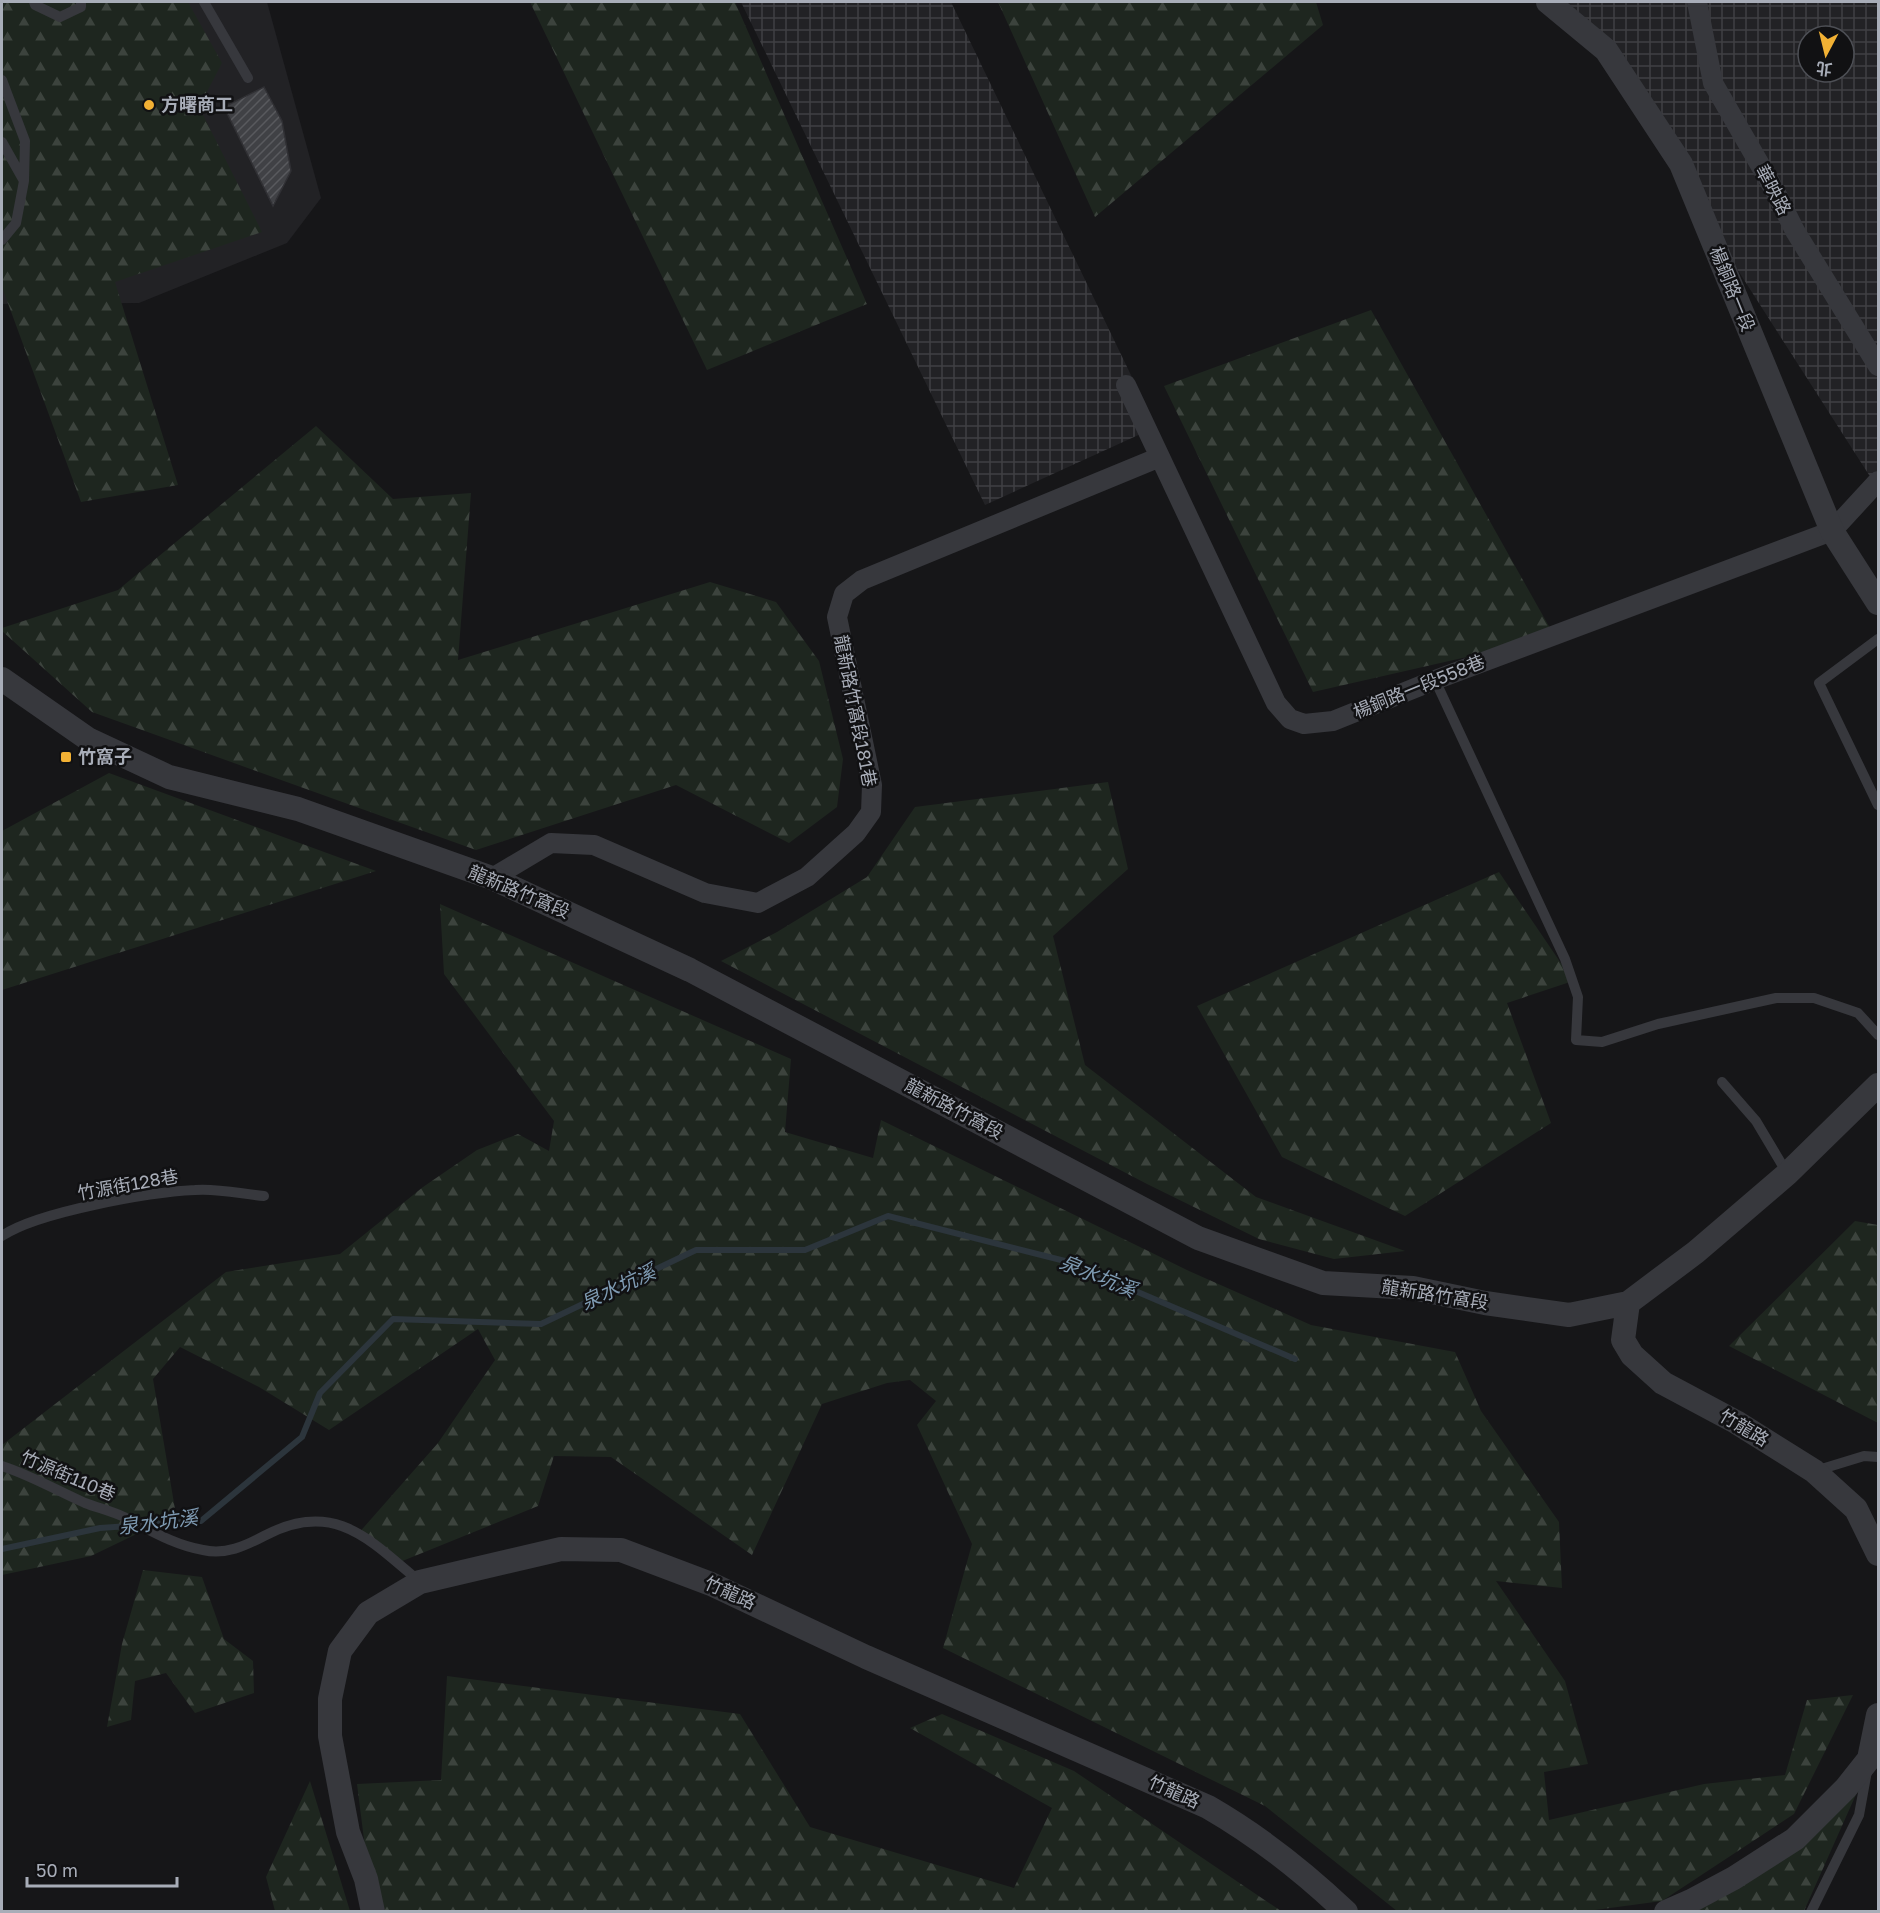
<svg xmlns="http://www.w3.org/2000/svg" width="1880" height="1913" viewBox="0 0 1880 1913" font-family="'Golos Text','Noto Sans TC',sans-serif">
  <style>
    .built { fill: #222225 }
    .industrial { fill: url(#industrial-grid); fill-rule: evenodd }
    .forest { fill: url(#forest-firs) }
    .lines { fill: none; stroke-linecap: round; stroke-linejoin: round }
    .stream { stroke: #2c353c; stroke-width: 6 }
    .building { fill: url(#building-hatch); stroke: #303034; stroke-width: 1.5 }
    .service { stroke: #37383d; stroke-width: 10 }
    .minor { stroke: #37383d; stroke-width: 20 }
    .tertiary { stroke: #37383d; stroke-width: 24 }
    .poi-dot { fill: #f2b134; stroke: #111113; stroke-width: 2 }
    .labels { text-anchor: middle; stroke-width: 5; stroke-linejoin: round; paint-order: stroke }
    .poi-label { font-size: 18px; font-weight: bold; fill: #a8adb8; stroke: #111113; text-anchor: start }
    .street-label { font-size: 18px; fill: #a8adb8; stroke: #111113 }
    .water-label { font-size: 20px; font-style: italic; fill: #7f9bb3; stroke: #111113 }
  </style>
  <defs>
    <pattern id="industrial-grid" width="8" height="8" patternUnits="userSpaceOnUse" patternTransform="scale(1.5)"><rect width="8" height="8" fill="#222225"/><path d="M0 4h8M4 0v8" fill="none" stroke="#3f3f43"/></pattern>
    <pattern id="forest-firs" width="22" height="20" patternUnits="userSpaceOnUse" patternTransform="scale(1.5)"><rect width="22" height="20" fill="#1e261f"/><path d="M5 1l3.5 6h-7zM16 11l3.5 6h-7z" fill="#3c433d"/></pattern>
    <pattern id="building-hatch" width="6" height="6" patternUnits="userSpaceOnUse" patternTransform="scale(1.5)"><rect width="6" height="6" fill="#404145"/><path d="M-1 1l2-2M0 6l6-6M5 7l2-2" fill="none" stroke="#595a5e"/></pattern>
  </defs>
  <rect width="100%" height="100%" fill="#161618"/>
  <!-- built -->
  <path class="built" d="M2,2H267L321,198L287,243L139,303L2,304Z"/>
  <!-- industrial -->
  <path class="industrial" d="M741,2H951L1156,427L985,505Z
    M1566,2H1878V489ZM1808,36H1844V72H1808Z"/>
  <!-- forest -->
  <path class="forest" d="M2,2H188L222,63L199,107L262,232L115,282L178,485L81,502L2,287Z
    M530,2H735L867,304L707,370Z
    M998,2H1316L1323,25L1095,217Z
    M1371,310L1555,637L1313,692L1164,386Z
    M316,426L393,499L471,493L458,660L710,582L776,602L819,661L843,759L837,807L789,843L676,785L476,850L92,712L2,631V628L118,590Z
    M109,773L376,871L2,990V831Z
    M1108,782L1128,869L1053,936L1085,1065L1256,1197L1405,1251L1334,1259L1259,1239L1147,1184L721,961L777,932L867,877L915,807Z
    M1499,872L1573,981L1507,1003L1551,1123L1405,1216L1282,1157L1197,1006Z
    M440,904L791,1059L785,1132L873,1158L881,1120L1189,1271L1311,1325L1455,1352L1481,1411L1559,1522L1562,1588L1496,1581L1565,1681L1588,1764L1544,1772L1549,1820L1704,1784L1785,1775L1807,1700L1853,1695L1794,1814L1662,1901L1580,1912L1397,1911L1265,1806L943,1648L972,1544L917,1425L936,1401L910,1380L887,1383L822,1404L752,1555L611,1457L554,1456L538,1506L395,1564L357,1535L438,1443L495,1360L478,1329L329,1430L259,1387L180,1347L153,1379L176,1515L91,1556L2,1575V1445L226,1272L340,1254L423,1187L477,1150L518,1134L549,1151L554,1121L444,974Z
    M1855,1221L1878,1225V1423L1729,1346Z
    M143,1570L202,1577L224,1639L253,1661L254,1693L195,1713L166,1673L135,1681L131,1720L107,1727L122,1644Z
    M447,1676L740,1714L810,1827L1014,1888L1052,1808L910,1728L942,1714L1074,1771L1281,1911H373L357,1784L441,1780Z
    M310,1781L350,1911H275L266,1877Z
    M1858,1790L1804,1911L1679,1912Z"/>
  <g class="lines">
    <!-- stream -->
    <path class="stream" d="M2,1549L100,1528L201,1521L302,1437L320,1393L393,1319L541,1324L696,1250H805L888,1216L1065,1261L1295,1359"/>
  </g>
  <!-- building -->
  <path class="building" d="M264,87L282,121L291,171L273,206L224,107Z"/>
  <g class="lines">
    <!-- service -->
    <path class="service" d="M34,2L35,5L60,17L81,7V2
      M204,2L248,78
      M2,80L25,141L24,181L16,223L2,240
      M2,142L24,181
      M1878,639L1819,683L1878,805
      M1435,680L1565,959L1578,997L1576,1040L1602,1042L1658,1024L1776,998H1814L1858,1013L1878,1035
      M1722,1082L1756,1121L1787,1173
      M2,1236C37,1212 150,1192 195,1190C217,1188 242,1194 264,1196
      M2,1466C30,1475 58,1491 85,1503C98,1508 111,1511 124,1517C150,1530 174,1545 203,1550C226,1555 245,1546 264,1536C334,1499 369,1539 420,1582
      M1815,1471L1864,1456L1878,1457
      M1811,1912L1859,1815L1867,1771"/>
    <!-- minor -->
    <path class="minor" d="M1697,2L1713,83L1775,191L1795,231L1878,366
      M1126,385L1276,703L1290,719L1304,724L1333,721L1435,680L1832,531L1878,481
      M492,878L551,843L594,845L705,893L758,903L807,877L856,833L871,812L872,785L837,617L844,594L862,580L1160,457"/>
    <!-- tertiary -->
    <path class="tertiary" d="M1548,2L1606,50L1681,164L1832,531L1878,603
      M2,679L88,739L169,777L298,809L492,878L690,970L1198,1238L1323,1283L1413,1288L1485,1303L1569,1315L1628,1303L1696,1252L1787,1174L1878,1085
      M1628,1303L1623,1340L1632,1355L1663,1383L1736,1422L1814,1471L1856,1509L1878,1554
      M373,1912L366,1879L348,1832L330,1736V1699L340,1651L368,1613L420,1582L561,1549L621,1550L711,1584L866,1657L1208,1807C1260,1837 1303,1871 1346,1912
      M1666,1912L1691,1901L1734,1878L1795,1839L1846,1788L1869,1759L1878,1715"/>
  </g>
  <!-- markers -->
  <g class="poi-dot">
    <circle cx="149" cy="105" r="6"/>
    <rect x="60" y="751" width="12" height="12" rx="3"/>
  </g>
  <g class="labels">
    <!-- poi labels -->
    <g class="poi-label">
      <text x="161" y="111">方曙商工</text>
      <text x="78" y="763">竹窩子</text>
    </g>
    <!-- street labels -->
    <g class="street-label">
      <text transform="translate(1773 190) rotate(62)" y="6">華映路</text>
      <text transform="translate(1732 289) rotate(68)" y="6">楊銅路一段</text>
      <text transform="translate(1419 687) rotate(-22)" y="6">楊銅路一段558巷</text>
      <text transform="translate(855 711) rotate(79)" y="6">龍新路竹窩段181巷</text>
      <text transform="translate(519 892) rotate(23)" y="6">龍新路竹窩段</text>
      <text transform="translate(954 1109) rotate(28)" y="6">龍新路竹窩段</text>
      <text transform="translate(128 1185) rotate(-10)" y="6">竹源街128巷</text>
      <text transform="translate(1435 1295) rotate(9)" y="6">龍新路竹窩段</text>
      <text transform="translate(1744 1428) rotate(31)" y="6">竹龍路</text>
      <text transform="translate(68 1476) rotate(23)" y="6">竹源街110巷</text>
      <text transform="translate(730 1593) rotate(24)" y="6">竹龍路</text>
      <text transform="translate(1174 1792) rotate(24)" y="6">竹龍路</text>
    </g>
    <!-- water labels -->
    <g class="water-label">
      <text transform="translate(1098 1276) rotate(22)" y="7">泉水坑溪</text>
      <text transform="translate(618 1287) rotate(-25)" y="7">泉水坑溪</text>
      <text transform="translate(158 1522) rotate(-7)" y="7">泉水坑溪</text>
    </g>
  </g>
  <!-- border -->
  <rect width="1880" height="1913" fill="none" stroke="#a8adb8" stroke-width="6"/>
  <!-- north arrow -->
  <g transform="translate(1826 54) rotate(187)"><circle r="28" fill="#111113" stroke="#4d4f55" stroke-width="1.5"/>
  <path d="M0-4.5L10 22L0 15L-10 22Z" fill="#f2b134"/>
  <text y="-9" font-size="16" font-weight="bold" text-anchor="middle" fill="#a8adb8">北</text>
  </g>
  <!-- scale -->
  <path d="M27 1877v9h150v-9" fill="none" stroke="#a8adb8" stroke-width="3"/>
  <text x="36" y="1877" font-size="18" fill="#a8adb8" stroke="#111113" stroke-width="4.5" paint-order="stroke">50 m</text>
</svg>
